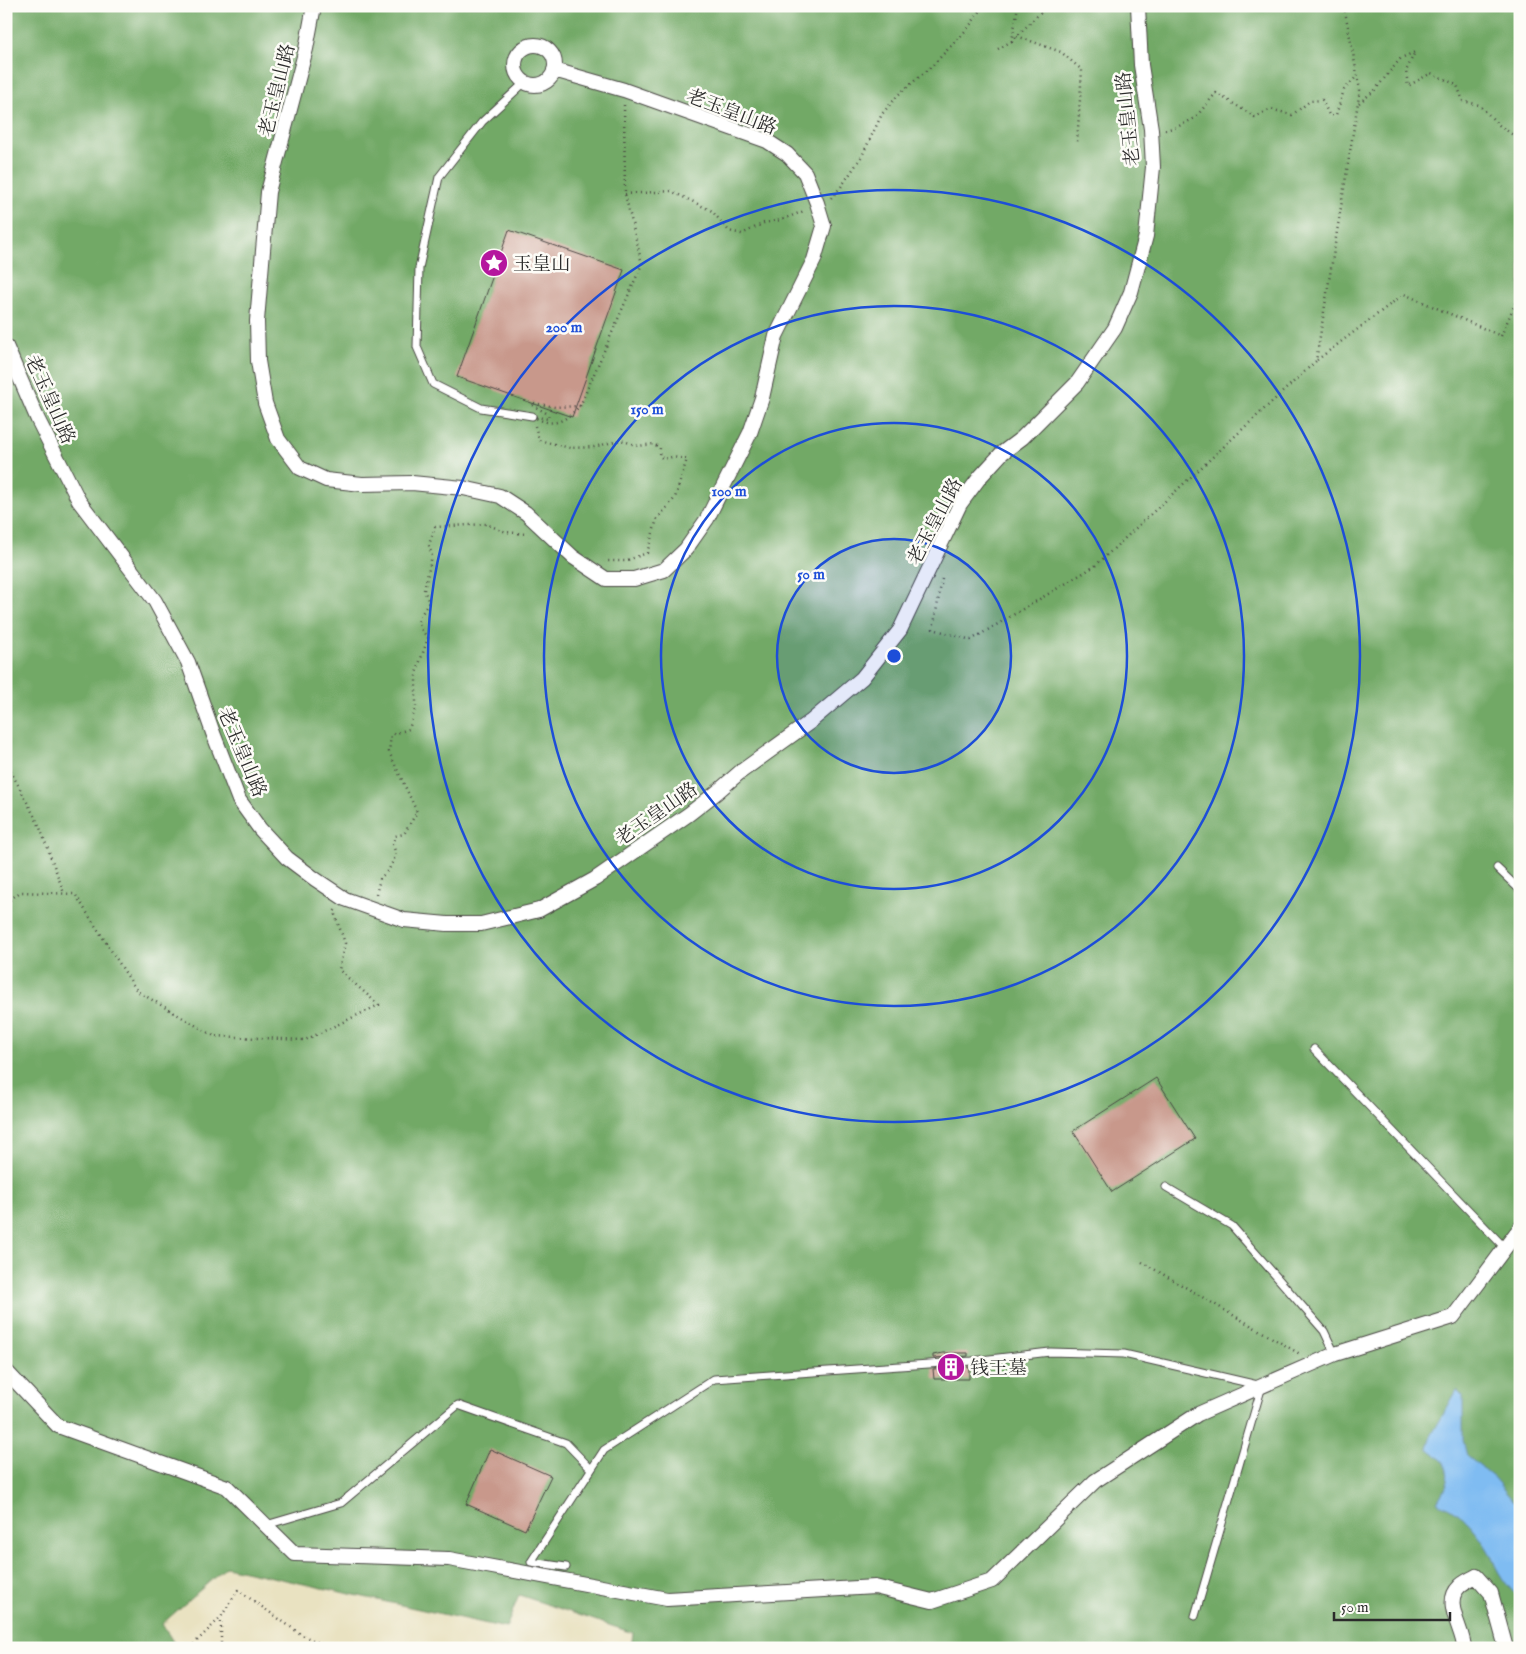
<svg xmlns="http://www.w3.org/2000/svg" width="1526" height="1654" viewBox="0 0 1526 1654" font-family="'IM FELL English','Noto Serif SC',serif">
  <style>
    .forest { fill: #72a966; stroke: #4e6a48 }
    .water { fill: #7fbcf2; stroke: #55748e }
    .building { fill: #c8988b }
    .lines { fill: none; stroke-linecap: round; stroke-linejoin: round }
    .service-casing { stroke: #484642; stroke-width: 9 }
    .minor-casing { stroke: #484642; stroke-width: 16 }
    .path { stroke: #484642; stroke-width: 2.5; stroke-dasharray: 1 4; stroke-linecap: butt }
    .service { stroke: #fff; stroke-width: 7 }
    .minor { stroke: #fff; stroke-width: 14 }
    .ring { fill: none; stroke: #1d4ed8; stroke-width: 2.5 }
    .labels { text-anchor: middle; stroke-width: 5; stroke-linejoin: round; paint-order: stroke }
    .street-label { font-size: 19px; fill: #2b2b2b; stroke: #fdfcf7 }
    .poi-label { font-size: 19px; fill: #2b2b2b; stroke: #fdfcf7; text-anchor: start }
    .centre { fill: #1d4ed8; stroke: #fdfcf7; stroke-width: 2.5 }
    .ring-label { font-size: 15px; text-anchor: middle; font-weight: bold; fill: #1d4ed8; stroke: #fdfcf7; stroke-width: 5; stroke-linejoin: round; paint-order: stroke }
  </style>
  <rect width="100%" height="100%" fill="#fdfcf7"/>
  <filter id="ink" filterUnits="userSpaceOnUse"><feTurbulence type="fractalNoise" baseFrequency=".02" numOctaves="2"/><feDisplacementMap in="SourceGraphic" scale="10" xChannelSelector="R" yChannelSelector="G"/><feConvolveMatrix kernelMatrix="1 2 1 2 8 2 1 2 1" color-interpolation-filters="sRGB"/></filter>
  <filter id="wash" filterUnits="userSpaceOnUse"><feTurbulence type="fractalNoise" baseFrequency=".0096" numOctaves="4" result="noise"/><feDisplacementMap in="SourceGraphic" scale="20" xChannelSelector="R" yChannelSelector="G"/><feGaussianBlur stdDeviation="1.12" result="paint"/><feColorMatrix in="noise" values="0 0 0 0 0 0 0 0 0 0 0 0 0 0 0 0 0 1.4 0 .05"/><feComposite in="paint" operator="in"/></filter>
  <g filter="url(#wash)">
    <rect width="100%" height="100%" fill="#e9e2c1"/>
    <!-- forest -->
    <path class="forest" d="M6,6H1520V1648H631L633,1633L519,1595L506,1628L226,1567L162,1624L177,1648H6Z"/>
    <!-- water -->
    <path class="water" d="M1457,1390L1463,1396V1440L1467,1456L1494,1478L1520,1509V1599C1511,1590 1504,1582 1498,1571C1494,1564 1492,1556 1488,1550C1477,1531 1458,1509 1437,1502C1453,1476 1452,1466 1427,1448L1430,1438Z"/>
    <g id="blocks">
      <!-- building -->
      <path class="building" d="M509,230L624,270L572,417L457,377Z
        M1156,1078L1195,1139L1112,1192L1073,1131Z
        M943,1353H968V1356L933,1358V1355Z
        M969,1367V1379H934L933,1369Z
        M490,1449L551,1476L525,1530L466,1504Z"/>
    </g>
  </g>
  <g filter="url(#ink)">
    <use href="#blocks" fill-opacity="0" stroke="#484642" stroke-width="1"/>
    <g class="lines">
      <defs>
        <path id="service" d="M524,83L482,122L439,177L419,268L417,347L433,384L481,408L532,416
          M1497,868L1520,890
          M1314,1049L1504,1247
          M1166,1187L1232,1226L1324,1331L1335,1354
          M266,1525L341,1503L458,1405L566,1443L591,1469
          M566,1567L531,1562L604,1450L714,1379L972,1361L1050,1352L1124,1354L1262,1386L1195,1616"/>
        <path id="minor" d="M314,6L306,49L268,192L257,321L258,361L265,403L278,439L300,468L326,480L362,484L412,483L463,488L500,496L526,513L573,557L606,579H634L664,570L686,549L707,519L750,433L762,398L776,336L814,260L824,226L817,203L805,173L787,154L767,141L624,90L554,70
          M515 65a20 20 0 1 1 40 0a20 20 0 1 1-40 0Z
          M6,346L38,420L79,501L155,601L188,662L213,733L239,800L260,829L287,858L315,879L345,899L404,920L447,924H481L539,910L595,879L689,814L716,793L739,773L810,722L862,678L900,630L960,504L980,477L1002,453L1022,438L1077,383L1115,328L1131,292L1146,236L1153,167L1151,129L1141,65L1138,6
          M6,1371L58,1426L227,1487L295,1554L449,1559L667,1599L875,1587L932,1601L992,1581L1095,1481L1198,1414L1335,1354L1453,1317L1520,1228
          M1464,1648C1464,1630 1442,1603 1459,1587C1463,1582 1471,1579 1476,1576L1491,1593L1506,1648"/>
      </defs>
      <!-- service casing -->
      <use href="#service" class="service-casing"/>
      <!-- minor casing -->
      <use href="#minor" class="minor-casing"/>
      <!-- path -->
      <path class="path" d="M1018,6L1012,41L1047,6
        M1017,36L1061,52L1082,70L1077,143
        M998,49L1012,41
        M1359,103L1375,90L1401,58L1415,52L1406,71L1408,86L1431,73L1457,85L1463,101L1479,105L1499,125L1520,140
        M1165,130L1177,127L1195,118L1216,93L1255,117L1271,109L1292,115L1310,101L1322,100L1329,115H1336L1344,90L1358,75
        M625,194L671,191L712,211L729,231L742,234L764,223L781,220L804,211
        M831,198L841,187L862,156L882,114L898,95L932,66L968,28L984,6
        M1317,360L1404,294L1501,336L1520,292
        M534,403L555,407L580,406C563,423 553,428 532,416L548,419L549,417L548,414L532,405Z
        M580,406L642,264L625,194L624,105
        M535,426L539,440L570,448L594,447L621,440L638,446L654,444L660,448L659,455L663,459L672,457L687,459L675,498L657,519L647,553L625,561H606
        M942,579L933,629L971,640L1095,566L1316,361L1360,90L1344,6
        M1514,684L1520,689
        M6,762L39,825L64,893
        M376,894L380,879L389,869L396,855L393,844L395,836L404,834L417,812L389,752L391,735L409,729L416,706V673L428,638C413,620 418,621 429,602L424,590L432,556L429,545L435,527L486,524L506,532L527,534
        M6,903L20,892L75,894L137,991L214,1036L305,1040L379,1005L339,970L345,943L334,912L336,909
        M1142,1262L1300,1354
        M190,1648L221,1617L238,1590L302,1635L330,1648
        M221,1648V1618"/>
      <!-- service -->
      <use href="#service" class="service"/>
      <!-- minor -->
      <use href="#minor" class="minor"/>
    </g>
  </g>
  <!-- distance rings -->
  <circle cx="894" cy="656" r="117" fill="#1d4ed8" fill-opacity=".12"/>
  <g class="ring">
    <circle cx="894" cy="656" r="117"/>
    <circle cx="894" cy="656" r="233"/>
    <circle cx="894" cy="656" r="350"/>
    <circle cx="894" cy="656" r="466"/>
  </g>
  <!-- icons -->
  <defs>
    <symbol id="sight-disc" viewBox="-11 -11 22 22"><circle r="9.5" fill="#b5179e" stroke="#fdfcf7"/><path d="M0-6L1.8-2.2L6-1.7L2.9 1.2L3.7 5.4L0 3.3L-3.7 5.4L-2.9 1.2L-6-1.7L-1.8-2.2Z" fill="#fff"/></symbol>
    <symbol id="building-disc" viewBox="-11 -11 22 22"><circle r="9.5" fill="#b5179e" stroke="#fdfcf7"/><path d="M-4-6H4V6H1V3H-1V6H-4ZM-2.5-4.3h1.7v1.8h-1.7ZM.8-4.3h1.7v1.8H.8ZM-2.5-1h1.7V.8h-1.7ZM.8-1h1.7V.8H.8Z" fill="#fff"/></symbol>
  </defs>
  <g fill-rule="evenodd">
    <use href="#sight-disc" x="478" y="247" width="32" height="32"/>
    <use href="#building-disc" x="935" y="1351" width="32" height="32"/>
  </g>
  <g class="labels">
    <!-- street labels -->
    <g class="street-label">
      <text transform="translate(276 90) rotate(-76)" y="7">老玉皇山路</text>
      <text transform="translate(732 111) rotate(21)" y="7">老玉皇山路</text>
      <text transform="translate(1127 119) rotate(-96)" y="7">老玉皇山路</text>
      <text transform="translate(51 399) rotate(66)" y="7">老玉皇山路</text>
      <text transform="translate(934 521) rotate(-62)" y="7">老玉皇山路</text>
      <text transform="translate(243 752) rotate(67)" y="7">老玉皇山路</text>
      <text transform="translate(656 813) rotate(-35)" y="7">老玉皇山路</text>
    </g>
    <!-- poi labels -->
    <g class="poi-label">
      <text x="513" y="270">玉皇山</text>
      <text x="970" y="1374">钱王墓</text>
    </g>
  </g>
  <circle cx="894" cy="656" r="8" class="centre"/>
  <g class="ring-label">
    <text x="564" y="332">200 m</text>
    <text x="647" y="414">150 m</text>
    <text x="729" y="496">100 m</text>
    <text x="811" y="579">50 m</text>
  </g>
  <!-- margin -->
  <rect width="1526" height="1654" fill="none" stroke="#fdfcf7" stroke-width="25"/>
  <!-- scale -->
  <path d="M1334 1612v8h116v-8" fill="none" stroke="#2b2b2b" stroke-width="2.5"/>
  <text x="1341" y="1612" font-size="15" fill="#2b2b2b" stroke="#fdfcf7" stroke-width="4" paint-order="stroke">50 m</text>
</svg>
